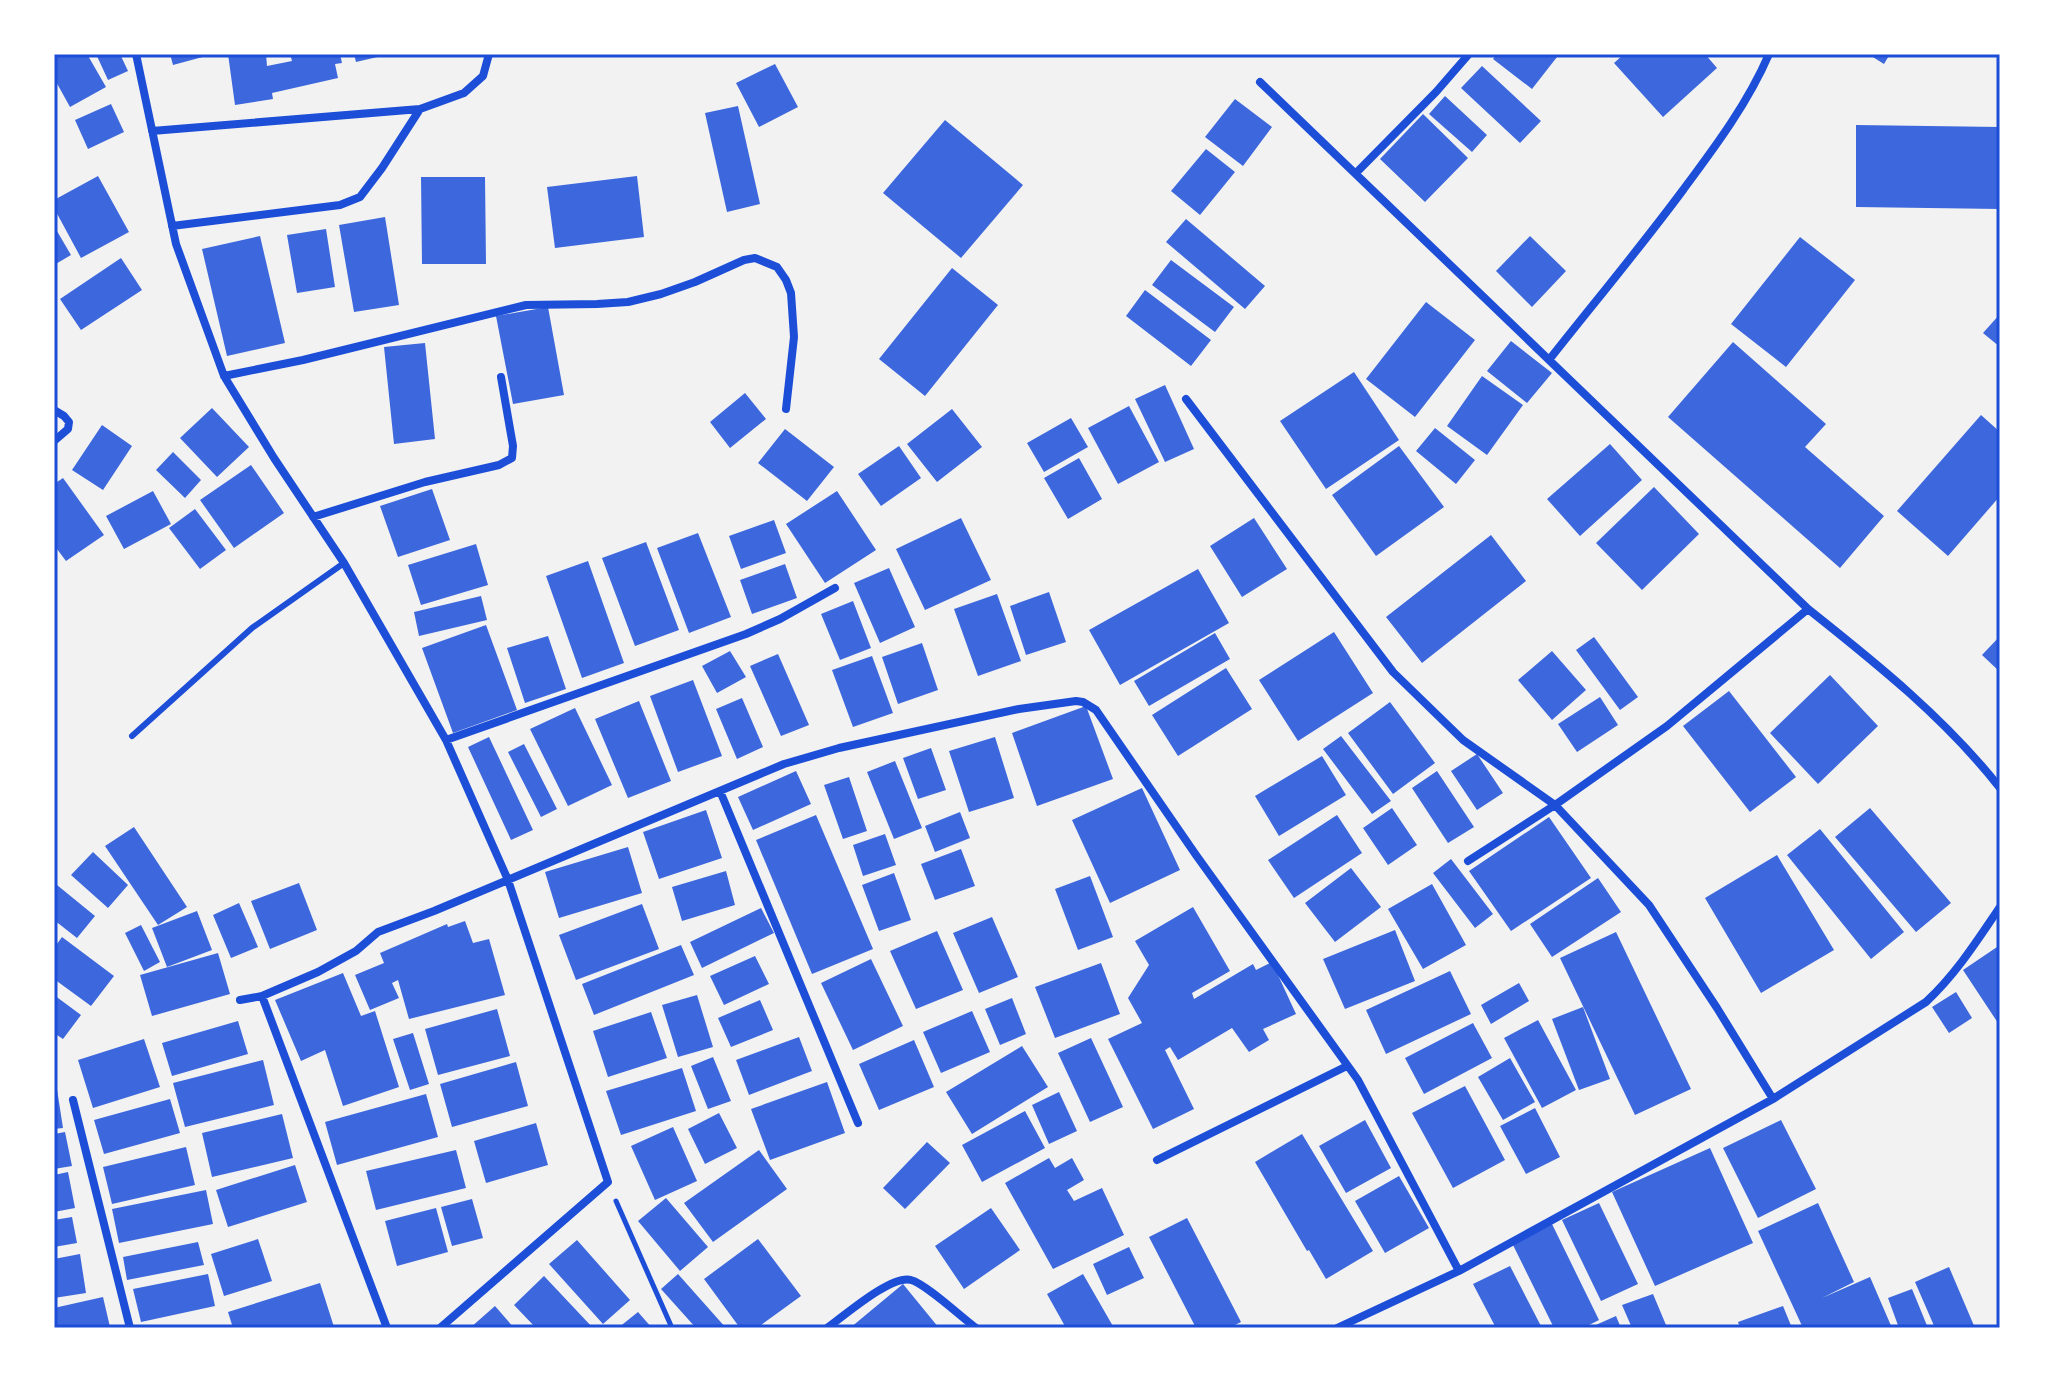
<svg xmlns="http://www.w3.org/2000/svg" width="2054" height="1382" viewBox="0 0 2054 1382" font-family="'Source Serif 4',serif">
  <style>
    .building { fill: #3d67dc }
    .lines { fill: none; stroke-linecap: round; stroke-linejoin: round }
    .path { stroke: #1d4ed8; stroke-width: 5 }
    .service { stroke: #1d4ed8; stroke-width: 6 }
    .minor { stroke: #1d4ed8; stroke-width: 8 }
    .neatline { fill: none; stroke: #1d4ed8; stroke-width: 3 }
  </style>
  <rect width="100%" height="100%" fill="#f2f2f2"/>
  <!-- building -->
  <path class="building" d="M54,54H87L106,87L70,107L54,78Z
    M96,54H120L128,71L108,80Z
    M170,54H210V55L173,65Z
    M228,54H266L267,66L292,61L290,54H340L342,63L335,64L338,78L272,93L273,99L235,105Z
    M354,54H386V55L356,62Z
    M1497,54H1553L1557,57L1532,89L1493,59Z
    M1624,54H1705L1717,68L1663,117L1614,63Z
    M1868,54H1890L1884,64Z
    M775,64L798,107L759,127L736,83Z
    M1482,66L1541,121L1520,143L1461,88Z
    M1445,96L1487,135L1472,152L1429,114Z
    M1235,99L1272,127L1243,166L1205,137Z
    M111,104L124,132L88,149L75,120Z
    M738,106L760,204L727,212L705,113Z
    M1423,114L1468,158L1425,202L1380,159Z
    M945,120L1023,185L961,258L883,193Z
    M1856,125L2000,127V209L1856,207Z
    M1206,149L1235,172L1200,215L1171,191Z
    M98,176L129,232L81,258L54,208V200Z
    M637,176L644,237L555,248L547,187Z
    M421,177H485L486,264H422Z
    M385,217L399,305L354,312L339,225Z
    M1186,219L1265,286L1245,309L1166,242Z
    M54,226L71,255L54,265Z
    M326,229L335,287L297,293L287,235Z
    M260,236L285,343L227,356L202,249Z
    M1530,236L1566,271L1532,307L1496,271Z
    M1800,237L1855,280L1786,367L1731,324Z
    M121,258L142,290L81,330L60,299Z
    M1171,260L1234,307L1215,332L1152,285Z
    M952,268L998,305L925,396L879,359Z
    M1145,290L1211,340L1191,366L1126,316Z
    M1426,302L1475,340L1415,417L1366,379Z
    M548,307L564,395L513,404L496,316Z
    M2000,314V347L1983,333Z
    M1511,341L1552,373L1527,403L1487,371Z
    M1733,342L1826,424L1805,447L1884,516L1840,568L1668,417Z
    M425,343L435,439L394,444L384,347Z
    M1354,372L1399,440L1326,489L1280,421Z
    M1482,376L1523,405L1487,455L1447,426Z
    M1165,385L1194,449L1165,462L1135,399Z
    M745,393L766,419L730,448L710,422Z
    M1129,406L1159,462L1118,484L1088,428Z
    M212,408L249,447L217,477L180,438Z
    M952,409L982,447L937,482L907,444Z
    M1981,415L2000,432V496L1948,556L1897,511Z
    M1071,418L1088,447L1044,472L1027,443Z
    M102,425L132,446L103,490L72,470Z
    M1435,428L1475,460L1456,484L1416,451Z
    M785,429L834,467L807,501L758,463Z
    M1610,444L1642,480L1580,536L1547,499Z
    M899,446L921,478L881,506L858,474Z
    M1399,446L1444,507L1376,556L1332,495Z
    M173,452L201,480L185,498L156,470Z
    M1079,458L1102,499L1068,519L1044,478Z
    M251,465L284,513L234,548L200,500Z
    M63,478L104,535L66,561L54,545V484Z
    M1654,487L1699,534L1642,590L1596,543Z
    M432,489L450,540L398,557L380,506Z
    M153,491L171,524L124,549L106,516Z
    M837,491L876,550L825,583L786,524Z
    M195,509L226,550L200,569L169,528Z
    M961,518L991,580L925,610L896,549Z
    M1254,518L1287,569L1242,597L1210,546Z
    M774,520L786,553L741,569L729,536Z
    M698,533L731,617L689,633L657,548Z
    M1491,535L1526,581L1422,663L1386,617Z
    M646,542L679,630L635,646L602,558Z
    M476,544L488,585L421,605L408,565Z
    M588,561L624,663L582,678L546,576Z
    M785,564L797,598L752,614L740,580Z
    M889,568L915,627L880,643L854,583Z
    M1198,569L1229,623L1120,685L1089,630Z
    M1049,592L1066,642L1026,655L1010,606Z
    M997,594L1021,661L978,676L954,609Z
    M481,596L487,620L419,636L414,612Z
    M853,601L871,648L840,660L821,614Z
    M486,625L517,710L453,733L422,648Z
    M1334,632L1373,693L1298,741L1259,680Z
    M1215,633L1230,659L1149,706L1134,681Z
    M548,636L566,689L525,703L507,648Z
    M2000,636V672L1982,655Z
    M1594,637L1638,697L1620,710L1576,650Z
    M922,643L938,690L898,704L882,657Z
    M730,651L746,677L717,693L702,666Z
    M1552,651L1586,690L1552,720L1518,680Z
    M778,654L809,725L781,736L750,666Z
    M872,656L893,713L853,727L832,670Z
    M1226,668L1252,709L1178,756L1152,715Z
    M1830,675L1878,726L1818,784L1770,733Z
    M693,680L722,756L678,772L650,696Z
    M1729,691L1796,777L1750,812L1683,726Z
    M1600,697L1618,725L1577,752L1558,724Z
    M742,698L763,747L737,759L716,709Z
    M639,701L671,781L628,798L595,719Z
    M1390,702L1435,763L1393,794L1348,733Z
    M1086,706L1113,779L1037,806L1012,733Z
    M575,708L612,785L568,806L530,729Z
    M1341,736L1391,801L1372,814L1323,749Z
    M489,737L533,830L511,840L468,747Z
    M995,737L1014,798L969,812L949,751Z
    M524,744L557,809L541,817L508,752Z
    M931,748L946,790L918,799L903,758Z
    M1477,754L1503,793L1477,810L1451,771Z
    M1322,756L1346,795L1279,836L1255,796Z
    M895,761L922,828L894,839L867,772Z
    M796,771L811,804L753,830L738,797Z
    M1437,771L1474,827L1448,843L1412,788Z
    M849,777L867,831L843,839L824,785Z
    M1142,788L1180,870L1110,903L1072,820Z
    M1392,808L1417,845L1388,865L1363,828Z
    M1870,808L1951,903L1916,932L1835,837Z
    M706,810L722,858L659,879L643,832Z
    M960,812L970,838L935,852L925,826Z
    M816,815L873,949L812,974L756,840Z
    M1337,815L1362,853L1294,898L1268,860Z
    M1549,817L1591,878L1511,931L1469,871Z
    M134,827L187,907L158,925L105,846Z
    M1820,829L1904,932L1871,959L1787,855Z
    M885,834L896,865L863,876L853,845Z
    M628,847L642,893L559,918L545,872Z
    M961,849L975,886L935,900L921,864Z
    M93,852L128,885L108,908L71,875Z
    M1777,855L1834,950L1761,993L1705,898Z
    M1451,859L1493,914L1475,928L1433,873Z
    M1351,868L1381,907L1335,942L1305,903Z
    M726,871L735,905L682,921L672,887Z
    M894,873L911,920L879,931L862,885Z
    M1090,876L1113,937L1078,950L1055,889Z
    M1598,878L1621,912L1552,957L1530,924Z
    M299,883L317,930L270,949L251,901Z
    M1432,884L1466,945L1423,969L1388,909Z
    M57,885L95,916L77,938L54,920V889Z
    M239,903L258,947L231,958L213,915Z
    M642,904L659,949L576,980L559,935Z
    M1193,907L1230,971L1192,993L1194,999L1253,964L1256,970L1272,962L1296,1014L1263,1029L1269,1040L1249,1052L1232,1028L1178,1060L1170,1047L1165,1050L1194,1109L1153,1129L1108,1039L1142,1023L1128,998L1149,965L1135,941Z
    M761,908L774,933L702,968L690,942Z
    M197,911L212,950L167,967L152,928Z
    M992,917L1018,977L979,993L953,933Z
    M465,921L473,943L489,939L505,995L409,1019L398,980L392,983L399,998L370,1010L355,975L384,963L380,953L447,924L448,927Z
    M141,925L160,962L144,971L125,933Z
    M1395,930L1415,981L1345,1009L1323,959Z
    M937,931L963,990L916,1009L890,951Z
    M1616,932L1691,1089L1635,1115L1560,958Z
    M62,937L114,976L91,1006L54,979V948Z
    M681,945L694,975L594,1015L582,984Z
    M2000,945V1026L1963,970Z
    M218,953L230,994L152,1016L140,975Z
    M755,956L769,984L724,1005L710,976Z
    M871,959L903,1026L853,1050L821,983Z
    M1101,963L1120,1014L1055,1038L1035,987Z
    M1450,971L1471,1014L1386,1054L1366,1010Z
    M343,973L361,1016L375,1011L399,1087L343,1106L325,1050L301,1061L275,1000Z
    M1519,983L1529,1001L1491,1024L1481,1005Z
    M1956,992L1972,1018L1949,1033L1932,1007Z
    M54,995L81,1015L63,1039L54,1033Z
    M697,995L713,1047L678,1057L662,1005Z
    M1012,998L1026,1034L1000,1045L985,1009Z
    M760,1000L773,1030L731,1047L718,1018Z
    M1583,1007L1610,1079L1579,1090L1552,1019Z
    M497,1009L510,1056L438,1075L425,1029Z
    M972,1011L990,1052L941,1073L923,1032Z
    M651,1012L667,1058L608,1077L593,1031Z
    M1538,1020L1576,1090L1542,1108L1504,1038Z
    M238,1021L248,1054L172,1076L162,1043Z
    M1473,1023L1492,1058L1424,1094L1405,1058Z
    M413,1033L429,1084L410,1090L393,1039Z
    M799,1037L812,1071L749,1095L736,1060Z
    M1091,1038L1123,1107L1090,1122L1058,1053Z
    M144,1039L160,1087L93,1108L78,1060Z
    M914,1040L934,1087L879,1110L859,1064Z
    M1022,1046L1048,1087L972,1134L946,1092Z
    M713,1057L731,1101L708,1109L691,1066Z
    M1510,1058L1535,1102L1503,1120L1478,1077Z
    M263,1060L274,1105L185,1127L173,1083Z
    M516,1062L528,1106L452,1127L440,1084Z
    M682,1068L696,1111L621,1135L606,1091Z
    M827,1082L845,1133L770,1160L751,1109Z
    M54,1083H56L63,1128L54,1129Z
    M1465,1086L1505,1160L1453,1188L1412,1113Z
    M1059,1092L1077,1131L1049,1144L1032,1105Z
    M426,1094L438,1137L337,1165L325,1122Z
    M170,1099L180,1133L104,1154L94,1120Z
    M1535,1108L1560,1157L1526,1174L1500,1126Z
    M1025,1111L1045,1148L982,1182L962,1145Z
    M719,1113L737,1148L705,1164L688,1129Z
    M282,1114L293,1158L212,1177L202,1133Z
    M1365,1120L1391,1168L1346,1193L1319,1146Z
    M1781,1120L1816,1189L1758,1218L1723,1148Z
    M536,1123L548,1165L486,1183L474,1141Z
    M673,1127L697,1181L655,1200L631,1146Z
    M65,1132L72,1166L54,1169V1134Z
    M1302,1134L1373,1251L1326,1279L1309,1250L1307,1251L1255,1162Z
    M927,1142L950,1163L905,1209L883,1188Z
    M186,1147L195,1185L112,1204L103,1167Z
    M1710,1148L1753,1243L1655,1286L1612,1192Z
    M456,1150L466,1188L376,1210L366,1171Z
    M759,1150L787,1189L713,1242L684,1203Z
    M1049,1158L1055,1168L1072,1158L1084,1180L1067,1190L1074,1201L1102,1188L1124,1235L1053,1269L1005,1183Z
    M295,1165L307,1202L228,1227L216,1190Z
    M68,1172L75,1208L54,1212V1175Z
    M1399,1176L1429,1228L1385,1253L1355,1201Z
    M206,1190L213,1224L119,1243L112,1209Z
    M666,1198L708,1247L680,1271L638,1221Z
    M472,1199L483,1238L452,1246L441,1207Z
    M1599,1203L1638,1284L1601,1301L1562,1220Z
    M1818,1203L1854,1282L1822,1298L1870,1277L1892,1328H1803L1758,1231Z
    M436,1208L448,1252L397,1266L385,1221Z
    M991,1208L1020,1250L964,1289L935,1246Z
    M72,1217L77,1243L54,1247V1220Z
    M1187,1218L1241,1322L1229,1328H1196L1149,1237Z
    M1552,1224L1599,1320L1583,1328H1554L1512,1243Z
    M258,1239L272,1281L224,1296L211,1254Z
    M758,1239L801,1296L757,1328H740L704,1279Z
    M577,1240L630,1300L603,1324L549,1264Z
    M198,1242L204,1265L127,1280L123,1257Z
    M1129,1247L1144,1278L1107,1295L1093,1264Z
    M80,1254L86,1293L54,1298V1259Z
    M1510,1266L1542,1328H1496L1473,1284Z
    M1949,1267L1975,1328H1935L1915,1282Z
    M208,1274L215,1306L141,1322L133,1289Z
    M678,1274L726,1328H696L661,1289Z
    M1083,1274L1114,1328H1066L1047,1294Z
    M544,1276L593,1328H536L514,1305Z
    M320,1283L334,1327L233,1328L228,1312Z
    M903,1284L939,1328H850Z
    M1912,1289L1928,1328H1899L1888,1298Z
    M1653,1294L1666,1325L1658,1328H1632L1622,1305Z
    M103,1297L110,1327L54,1328V1308Z
    M495,1306L514,1328H470Z
    M1783,1306L1792,1328H1740L1738,1322Z
    M638,1312L652,1328H618Z
    M1616,1316L1621,1328H1589Z"/>
  <g class="lines">
    <!-- path -->
    <path class="path" d="M616,1201L672,1328"/>
    <!-- service -->
    <path class="service" d="M132,736L252,628L344,563"/>
    <!-- minor -->
    <path class="minor" d="M136,54L176,244L224,376L274,458L344,563L446,740L508,880L608,1182L440,1328
      M1260,82L1808,609C1876,663 1946,719 2000,788
      M152,131L420,109
      M1356,173L1436,92L1469,54
      M172,226L340,205L360,197L382,168L420,109L464,93L483,76L489,54
      M1549,360C1594,303 1640,248 1683,190C1715,147 1748,103 1769,54
      M224,376L303,360L526,305L597,304L628,302L661,294L695,282L744,260L755,258L777,267L786,280L791,293L794,337L786,409
      M1186,399L1393,672L1463,740L1555,805L1649,905L1717,1008L1773,1099
      M54,410L64,416L69,422L68,429L54,441
      M313,517L425,482L499,465L512,458L513,446L501,377
      M446,740L746,634L780,619L835,588
      M720,791L858,1123
      M1468,861L1555,805L1667,726L1808,609
      M262,996L387,1328
      M240,1000L262,996L318,972L356,951L378,932L434,911L784,764L839,748L1019,709L1076,701L1083,702L1096,710L1196,855L1358,1080L1459,1271
      M73,1100L130,1328
      M1157,1160L1347,1066
      M827,1328C844,1316 892,1274 911,1280C926,1284 961,1317 976,1328
      M1337,1328L1459,1271L1773,1099L1926,1002C1956,974 1977,941 2000,907"/>
  </g>
  <!-- border -->
  <rect width="2054" height="1382" fill="none" stroke="#ffffff" stroke-width="112"/>
  <rect x="56" y="56" width="1942" height="1270" class="neatline"/>
</svg>
